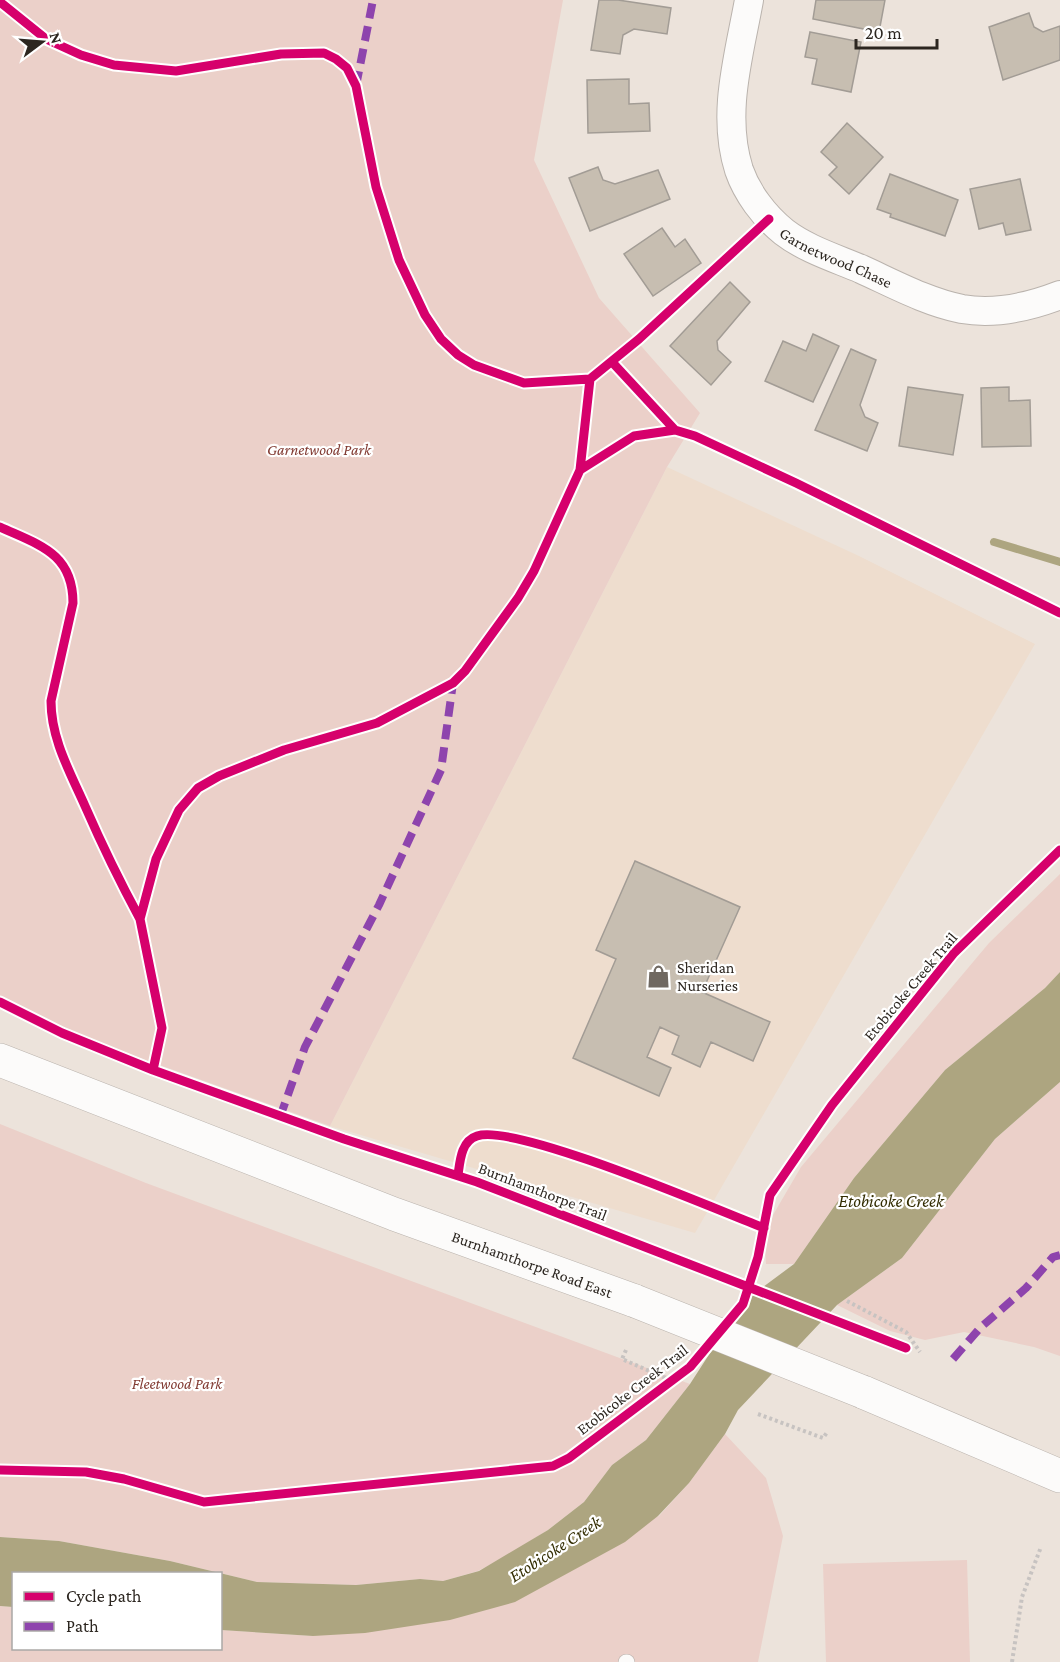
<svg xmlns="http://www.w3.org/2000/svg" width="1060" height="1662" viewBox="0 0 1060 1662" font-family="'Crimson Pro',serif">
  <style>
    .built { fill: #eeddce }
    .green { fill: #ebd0c9 }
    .water { fill: #ada580 }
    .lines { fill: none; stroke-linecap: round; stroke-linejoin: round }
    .stream { stroke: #ada580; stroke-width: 8 }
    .building { fill: #c7beb1; stroke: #a29c95; stroke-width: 1.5 }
    .lane-casing { stroke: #bab3ad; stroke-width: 16 }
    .street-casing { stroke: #bab3ad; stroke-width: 30 }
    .secondary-casing { stroke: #bab3ad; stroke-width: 34 }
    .path { stroke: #c7c3c1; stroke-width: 4; stroke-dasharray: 3 3; stroke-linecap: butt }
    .lane { stroke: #fcfbfa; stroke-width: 15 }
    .street { stroke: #fcfbfa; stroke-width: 28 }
    .secondary { stroke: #fcfbfa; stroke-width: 33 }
    .secondary-bridge-casing { stroke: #bab3ad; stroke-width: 34; stroke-linecap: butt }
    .secondary-bridge { stroke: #fcfbfa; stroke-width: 33 }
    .quiet { stroke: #8e44ad; stroke-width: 8; stroke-dasharray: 15 8; stroke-linecap: butt }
    .cycleway-casing { stroke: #fff; stroke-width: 13 }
    .cycleway { stroke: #d6006c; stroke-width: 9 }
    .labels { text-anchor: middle; stroke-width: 4.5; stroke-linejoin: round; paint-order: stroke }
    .street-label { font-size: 16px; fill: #2c2620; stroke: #fff }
    .park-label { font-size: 16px; font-style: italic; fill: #823b33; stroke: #fff }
    .poi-label { font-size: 16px; fill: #2c2620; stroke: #fff; text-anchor: start }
    .water-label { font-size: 18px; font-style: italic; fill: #332d02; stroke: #fff }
  </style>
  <rect width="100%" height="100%" fill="#ece3db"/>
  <!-- built -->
  <path class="built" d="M667,467L859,556L1035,644L695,1233L330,1126Z"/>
  <!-- green -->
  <path class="green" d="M0,0H563L534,160L599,298L700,413L667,467L330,1126L0,1008Z
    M1060,874V972L1045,988L945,1070L854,1178L794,1264H766L765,1247L773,1215L801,1167L989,943Z
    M1060,1082V1356L1034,1347L964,1332L925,1340L890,1331L837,1305L902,1258L995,1139Z
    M0,1124L146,1183L690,1384L646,1440L612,1465L584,1502L548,1530L505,1557L478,1571L443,1581L420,1579L356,1585L257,1582L170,1561L59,1541L0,1537Z
    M725,1434L766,1478L783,1536L758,1662H0V1606L13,1607L14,1648H220L221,1630L313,1636L659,1516L689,1483Z
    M967,1560L970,1662H826L823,1564Z"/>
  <!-- water -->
  <path class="water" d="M1060,972V1082L995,1139L902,1258L837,1305L738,1410L725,1434L689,1483L658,1516L625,1542L515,1602L450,1620L365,1633L313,1636L221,1630L220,1574H14L13,1607L0,1606V1537L59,1541L170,1561L257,1582L356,1585L420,1579L443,1581L479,1571L548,1530L584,1502L612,1465L646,1440L690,1384L743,1302L794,1264L854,1178L945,1070L1045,988Z"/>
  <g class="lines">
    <!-- stream -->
    <path class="stream" d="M994,542L1060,562"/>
  </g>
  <!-- building -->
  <path class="building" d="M599,0H618L671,8L667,34L634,29L623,35L620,54L591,50Z
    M816,0H885L879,32L813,19Z
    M1029,13L1034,27L1043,32L1060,26V60L1003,80L989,27Z
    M810,32L861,42L851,92L812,84L817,59L805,57Z
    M629,79V104L649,103L650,131L588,133L587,80Z
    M847,123L883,157L849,194L829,175L837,167L821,152Z
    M598,167L603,180L615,184L658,170L670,199L590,231L569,178Z
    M890,174L958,200L945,236L890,217L891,214L877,209Z
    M1020,179L1031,230L1006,235L1003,223L979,229L970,189Z
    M662,228L675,247L685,239L701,263L653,296L624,254Z
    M730,282L750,302L717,341L718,350L731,362L711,385L670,346Z
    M813,334L839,346L813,402L765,381L783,341L806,351Z
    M851,349L876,360L860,405L865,417L878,423L867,451L815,430Z
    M908,387L963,395L953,455L899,446Z
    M1009,387V401L1030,400L1031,446L982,447L981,388Z
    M635,861L740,907L702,992L770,1022L753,1061L711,1042L700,1067L672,1054L679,1036L660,1027L647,1057L671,1068L659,1096L573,1058L616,959L596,950Z"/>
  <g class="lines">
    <defs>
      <path id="lane" d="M626,1662H627"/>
      <g id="street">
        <path id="s1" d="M749,0C739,56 721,114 739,170C747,193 764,216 784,232C806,249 835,258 861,269C894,284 927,302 962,309C996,315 1029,307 1060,295"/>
      </g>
      <g id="secondary">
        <path id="s2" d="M0,1060L394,1214L635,1301"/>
        <path d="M863,1392L1060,1476"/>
      </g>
    </defs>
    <!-- lane casing -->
    <use href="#lane" class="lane-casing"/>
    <!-- street casing -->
    <use href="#street" class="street-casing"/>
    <!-- secondary casing -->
    <use href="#secondary" class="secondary-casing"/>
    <!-- path -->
    <path class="path" d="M847,1301L906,1332L920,1352
      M626,1350L622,1359L670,1380
      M758,1414L823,1438L828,1431
      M1012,1662L1022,1597L1041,1547"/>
    <!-- lane -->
    <use href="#lane" class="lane"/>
    <!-- street -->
    <use href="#street" class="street"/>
    <!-- secondary -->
    <use href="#secondary" class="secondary"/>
    <defs>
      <path id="secondary-bridge" d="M635,1301L863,1392"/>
    </defs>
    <!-- secondary-bridge casing -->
    <use href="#secondary-bridge" class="secondary-bridge-casing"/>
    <!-- secondary-bridge -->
    <use href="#secondary-bridge" class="secondary-bridge"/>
    <!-- quiet -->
    <path class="quiet" d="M356,86L373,0
      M280,1117L305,1047L379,905L441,770L453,683
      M953,1359L980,1328L1026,1288L1053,1257L1060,1255"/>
    <defs>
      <path id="cycleway" d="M0,2L46,39L81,55L114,65L176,71L281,54L324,53L336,59L347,68L356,86L376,187L399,260L425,315L441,339L458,355L474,365L524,383L590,379
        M612,362L675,430L695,436L796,483L1060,613
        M580,470L634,436L675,430
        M0,527C39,545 73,553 73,603L51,701C51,739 70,772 85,806C102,845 120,882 140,919
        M0,1002L62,1033L153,1070L344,1139L477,1182L906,1348
        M153,1070L162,1028L140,919L156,859L179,810L198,788L219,776L284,750L377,723L453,683L465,671L518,598L534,571L580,470L590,379L639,339L769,219
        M458,1175C460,1161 461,1141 477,1136C516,1123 715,1209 764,1228
        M0,1470L86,1472L124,1479L204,1502L553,1466L569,1458L690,1367L743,1304L758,1257L770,1195L832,1105L954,953L1060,850"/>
    </defs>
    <!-- cycleway casing -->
    <use href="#cycleway" class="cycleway-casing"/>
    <!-- cycleway -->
    <use href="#cycleway" class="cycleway"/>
  </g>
  <!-- icons -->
  <defs>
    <symbol id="shop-bare" viewBox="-9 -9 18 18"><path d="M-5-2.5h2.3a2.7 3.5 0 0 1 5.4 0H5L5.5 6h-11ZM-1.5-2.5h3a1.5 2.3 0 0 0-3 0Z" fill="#6f6861" stroke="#fff" stroke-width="2.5" paint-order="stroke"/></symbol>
  </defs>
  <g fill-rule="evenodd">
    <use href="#shop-bare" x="642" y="960" width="33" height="33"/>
  </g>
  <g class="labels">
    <!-- street labels -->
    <g class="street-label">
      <text dy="6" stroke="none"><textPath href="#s1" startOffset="308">Garnetwood Chase</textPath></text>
      <text transform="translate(910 986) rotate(-50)" y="6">Etobicoke Creek Trail</text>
      <text transform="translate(543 1191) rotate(21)" y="6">Burnhamthorpe Trail</text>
      <text dy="6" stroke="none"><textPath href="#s2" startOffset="570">Burnhamthorpe Road East</textPath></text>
      <text transform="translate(632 1389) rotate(-38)" y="6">Etobicoke Creek Trail</text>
    </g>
    <!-- park labels -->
    <g class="park-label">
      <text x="319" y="455">Garnetwood Park</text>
      <text x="177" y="1389">Fleetwood Park</text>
    </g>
    <!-- poi labels -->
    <g class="poi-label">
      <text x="677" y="973">Sheridan<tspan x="677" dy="18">Nurseries</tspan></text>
    </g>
    <!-- water labels -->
    <g class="water-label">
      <text x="891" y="1207">Etobicoke Creek</text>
      <text transform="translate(555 1549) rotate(-33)" y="6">Etobicoke Creek</text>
    </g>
  </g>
  <!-- legend -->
  <rect x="12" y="1572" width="210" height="78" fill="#ffffff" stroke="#aba8a6" stroke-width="1.5"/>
  <rect x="24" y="1592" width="30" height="9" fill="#d6006c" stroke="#aba8a6" stroke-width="1.5"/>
  <text x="66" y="1602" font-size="18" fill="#2c2620">Cycle path</text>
  <rect x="24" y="1622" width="30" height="9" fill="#8e44ad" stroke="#aba8a6" stroke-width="1.5"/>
  <text x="66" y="1632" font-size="18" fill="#2c2620">Path</text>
  <!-- north arrow -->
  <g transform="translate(42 42) rotate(74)" stroke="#ffffff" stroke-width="4.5" paint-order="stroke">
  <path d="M0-4.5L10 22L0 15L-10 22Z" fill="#2c2620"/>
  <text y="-9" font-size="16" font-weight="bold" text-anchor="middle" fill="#2c2620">N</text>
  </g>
  <!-- scale -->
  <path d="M856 39v9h81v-9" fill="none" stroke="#2c2620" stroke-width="3"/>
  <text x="865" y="39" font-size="18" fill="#2c2620" stroke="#ffffff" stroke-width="4.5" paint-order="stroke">20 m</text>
</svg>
